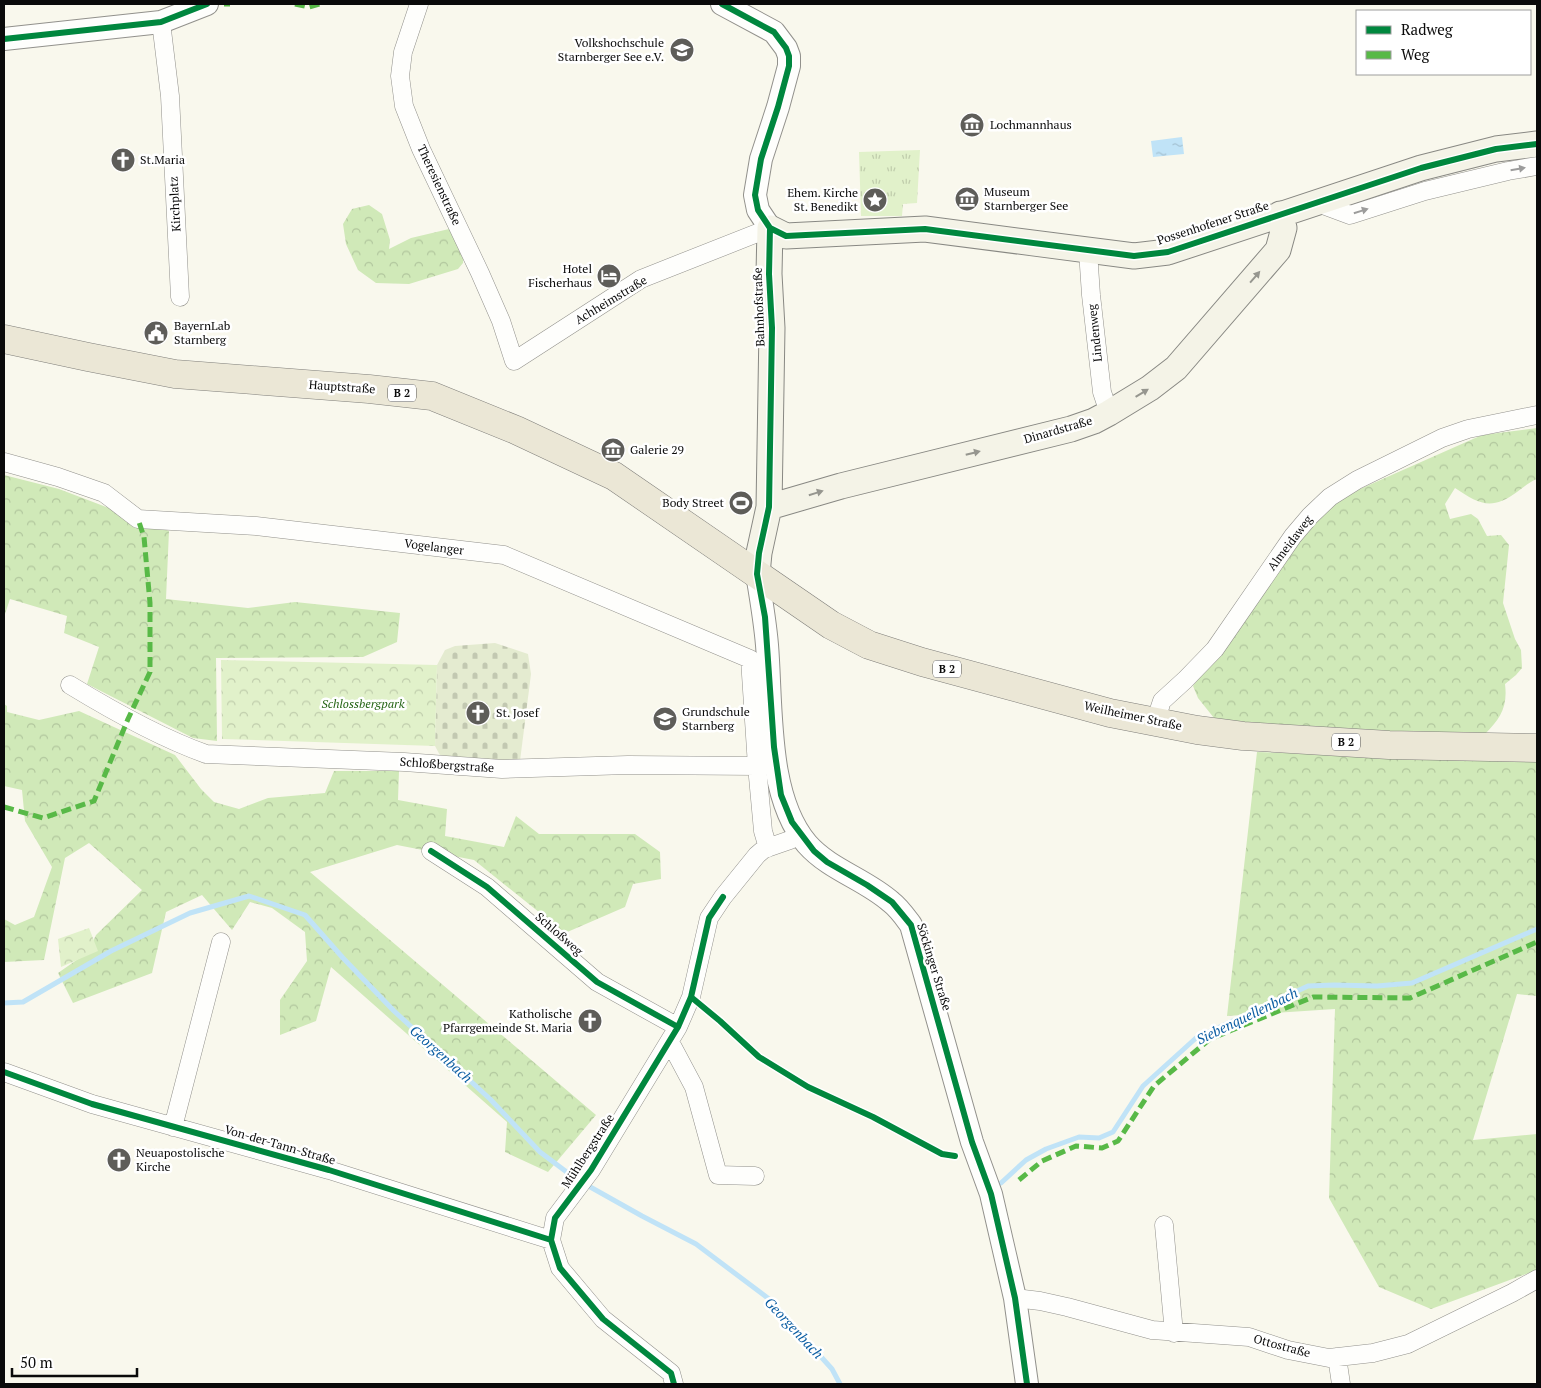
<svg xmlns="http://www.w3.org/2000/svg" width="1541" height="1388" viewBox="0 0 1541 1388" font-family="'PT Serif',serif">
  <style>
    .grass { fill: url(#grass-tufts) }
    .forest { fill: url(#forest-crowns) }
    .cemetery { fill: url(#cemetery-stones) }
    .park { fill: url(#park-crowns) }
    .water { fill: url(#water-ripples) }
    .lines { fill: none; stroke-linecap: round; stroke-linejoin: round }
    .stream { stroke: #c0e3f7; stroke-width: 5 }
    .minor-casing { stroke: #92918c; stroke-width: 19 }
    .tertiary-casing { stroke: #92918c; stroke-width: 24 }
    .secondary-casing { stroke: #888883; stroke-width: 27 }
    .primary-casing { stroke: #7f7e7a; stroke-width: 29 }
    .minor { stroke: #fefefc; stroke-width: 18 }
    .tertiary { stroke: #fefefc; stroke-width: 22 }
    .secondary { stroke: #f4f3e7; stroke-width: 25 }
    .primary { stroke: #ebe7d6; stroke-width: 28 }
    .quiet { stroke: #58b947; stroke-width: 5; stroke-dasharray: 10 5; stroke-linecap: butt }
    .cycleway-casing { stroke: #fff; stroke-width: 9 }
    .cycleway { stroke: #00873e; stroke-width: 6 }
    .oneway { fill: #9c9c9b }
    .oneway2 { fill: #96968f }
    .labels { text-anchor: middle; stroke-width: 5; stroke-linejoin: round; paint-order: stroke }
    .shield { fill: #fff; stroke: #545454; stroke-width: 1 }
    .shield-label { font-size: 11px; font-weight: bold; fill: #0a0a0a }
    .poi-label { font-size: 12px; fill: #0a0a0a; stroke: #fff; text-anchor: start }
    .street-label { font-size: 12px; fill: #0a0a0a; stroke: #fff }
    .park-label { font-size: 12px; font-style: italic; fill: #266517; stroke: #fff }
    .water-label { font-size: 14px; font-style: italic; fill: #0c5ea3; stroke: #fff }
  </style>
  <defs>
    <pattern id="grass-tufts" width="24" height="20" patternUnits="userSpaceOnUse" patternTransform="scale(1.25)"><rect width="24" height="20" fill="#e1f1ca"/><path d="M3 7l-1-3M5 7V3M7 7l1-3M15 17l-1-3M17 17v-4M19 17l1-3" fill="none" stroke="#c0cdac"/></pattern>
    <pattern id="forest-crowns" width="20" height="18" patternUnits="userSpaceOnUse" patternTransform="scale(1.25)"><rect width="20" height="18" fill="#d0e9b8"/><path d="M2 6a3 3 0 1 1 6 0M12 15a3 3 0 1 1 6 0" fill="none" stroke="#b1c69d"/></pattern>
    <pattern id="cemetery-stones" width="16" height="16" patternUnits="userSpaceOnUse" patternTransform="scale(1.25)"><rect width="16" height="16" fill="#e4ebd0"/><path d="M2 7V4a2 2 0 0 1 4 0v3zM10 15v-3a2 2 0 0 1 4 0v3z" fill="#c2c8b1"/></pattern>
    <pattern id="park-crowns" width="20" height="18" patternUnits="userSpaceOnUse" patternTransform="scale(1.25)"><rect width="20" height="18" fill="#e1f1ca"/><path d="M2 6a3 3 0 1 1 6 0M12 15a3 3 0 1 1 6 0" fill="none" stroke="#c0cdac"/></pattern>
    <pattern id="water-ripples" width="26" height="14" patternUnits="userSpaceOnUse" patternTransform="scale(1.25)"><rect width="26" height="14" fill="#c0e3f7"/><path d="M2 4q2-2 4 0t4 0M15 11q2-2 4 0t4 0" fill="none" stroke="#a4c1d2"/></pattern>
  </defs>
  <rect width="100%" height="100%" fill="#f9f8ed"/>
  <!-- grass -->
  <path class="grass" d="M920,150L917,203L903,204L902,216H861L859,152Z"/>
  <!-- forest -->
  <path class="forest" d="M369,205L382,214L390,240L389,249L411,238L449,229L464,248L463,263L458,269L409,284L376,283L358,270L346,244L343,224L352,209Z
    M1537,428V479C1529,482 1524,487 1517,492C1491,511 1479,504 1455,488L1445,504L1450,519L1471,514L1478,519L1487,536L1501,535L1509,545L1503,603L1515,639L1521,650L1522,668L1516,675L1505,684C1508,707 1500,719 1485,734L1243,728L1214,718L1198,698L1193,686L1239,623L1271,574L1327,510L1351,493L1482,435Z
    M4,475L59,489L169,531L166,599L248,608L295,602L400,613L397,642L363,657L216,658L217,741L193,738L87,684L99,647L64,633L67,616L10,599L5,614H4Z
    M4,704L7,706V712L39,720L79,711L175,755L201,789L214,802L239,809L268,798L325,793L334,771H399L398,800L447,809L445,836L504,847L516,816L539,834H635L660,852L661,879L633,884L625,907L565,933L474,860L397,845L310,872L596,1115L548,1172L505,1152L507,1122L331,967L316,1021L280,1035V1000L307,961L305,932L272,908L250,902L232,930L202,895L166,912L152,973L73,1003L58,973L88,952L96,935L142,890L89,843L65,858L44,960L4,962V919L15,925L34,917L52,867L25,821L22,790L4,786Z
    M1257,752L1537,761V996L1517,994L1473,1140L1537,1134V1270L1431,1309L1379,1287L1329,1198L1335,1009L1227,1016Z"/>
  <!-- cemetery -->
  <path class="cemetery" d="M495,643L528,654L531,674L520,761L442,759L435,746L437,665L445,650L455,646Z"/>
  <!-- park -->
  <path class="park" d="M221,660L437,665L435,746L222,739Z
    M89,928L98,951L61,967L58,939Z"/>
  <!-- water -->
  <path class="water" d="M1182,137L1184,154L1153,157L1151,141Z"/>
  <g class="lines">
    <!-- stream -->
    <path class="stream" d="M4,1003L23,1002L111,951L190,913L249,896L305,915L343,958L394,1011L490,1099L540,1152L576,1179L642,1216L696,1244L769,1299L832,1369L840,1384
      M1001,1183L1026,1160L1046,1149L1079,1137L1099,1138L1113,1132L1143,1086L1196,1038L1308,986L1334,985L1377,986L1412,983L1537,929"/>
    <defs>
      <path id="minor" d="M419,4L403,52L400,76L404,106L421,149L480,273L501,321L514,361L641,279L770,228
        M161,22L170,96L180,297
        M1315,202L1350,215L1425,191L1508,171L1537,166
        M1088,251L1091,295L1102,392L1109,413
        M4,462L58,477L104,493L138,519L256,526L504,555L750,659L757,766
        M70,685C111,710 161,738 206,754L404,762L502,769L628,765L757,766L763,831L768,848
        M1155,722L1162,701L1185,680L1215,649L1293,536L1310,516L1330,497L1357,480L1442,438L1468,429L1537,415
        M431,851L487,887L597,982L678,1027
        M670,1042L694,1087L718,1175L755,1176
        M4,1072L92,1104L329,1170L551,1240
        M173,1127L221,942
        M1164,1225L1174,1333
        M1015,1298L1040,1301L1067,1307L1152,1330L1249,1337L1288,1350L1329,1358L1373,1353L1408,1344L1512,1293L1537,1279
        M1337,1357L1341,1384
        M674,1384L671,1373L603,1319L560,1268L551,1240L555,1218L591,1170L678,1027L691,997L709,918L723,897L757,855L764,849L790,840L800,834"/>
      <path id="tertiary" d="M722,4L774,32L786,48L789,56V66L778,107L761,159L755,195L758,210L770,228
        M4,39L161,22L207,4
        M757,574C761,598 765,621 767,645C772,706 766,796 807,844C830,870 865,879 891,902C899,908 905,917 911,925L972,1142L991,1194L1015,1298L1027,1384"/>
      <path id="secondary" d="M769,507L841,486L1071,429L1094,421L1109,413L1150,388L1176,368L1278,250L1284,228L1280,214
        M757,574L759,553L769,507L772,328L769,274L770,228L786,236L925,229L1134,256L1168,252L1421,168L1496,149L1537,144"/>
      <path id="primary" d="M4,339L88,357L175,374L369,389L432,396L516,430L614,476L831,625L869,645L922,662L1110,713L1197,730L1243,736L1389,745L1537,748"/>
    </defs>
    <!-- minor casing -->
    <use href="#minor" class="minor-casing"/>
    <!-- tertiary casing -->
    <use href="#tertiary" class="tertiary-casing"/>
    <!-- secondary casing -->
    <use href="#secondary" class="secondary-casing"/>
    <!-- primary casing -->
    <use href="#primary" class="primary-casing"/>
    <!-- minor -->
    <use href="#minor" class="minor"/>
    <!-- tertiary -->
    <use href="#tertiary" class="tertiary"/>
    <!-- secondary -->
    <use href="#secondary" class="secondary"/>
    <!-- primary -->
    <use href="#primary" class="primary"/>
    <!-- quiet -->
    <path class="quiet" d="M224,4H230
      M295,4L309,7L320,4
      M4,807L43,818L94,801L128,719L150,672V603L144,537L138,519
      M1019,1180L1042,1161L1076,1146L1102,1148L1118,1141L1154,1086L1210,1039L1313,997L1410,998L1537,942"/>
    <defs>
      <path id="cycleway" d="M722,4L774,32L786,48L789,56V66L778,107L761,159L755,195L758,210L770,228L769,274L772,328L769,507L759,553L757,574L765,617L774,747L781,795L792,822L814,851L827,862L867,885L892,902L911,925L972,1142L991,1194L1015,1298L1027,1384
        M4,39L161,22L207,4
        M770,228L786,236L925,229L1134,256L1168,252L1421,168L1496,149L1537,144
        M431,851L487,887L597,982L678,1027
        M691,997L720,1021L759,1057L808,1087L873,1117L942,1154L955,1156
        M4,1072L92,1104L329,1170L551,1240
        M674,1384L671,1373L603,1319L560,1268L551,1240L555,1218L591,1170L678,1027L691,997L709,918L723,897"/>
    </defs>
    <!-- cycleway casing -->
    <use href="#cycleway" class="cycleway-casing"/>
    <!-- cycleway -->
    <use href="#cycleway" class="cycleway"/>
  </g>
  <!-- one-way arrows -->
  <defs><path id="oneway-solid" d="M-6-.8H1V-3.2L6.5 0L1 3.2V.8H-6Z" transform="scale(1.25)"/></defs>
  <g class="oneway">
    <use href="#oneway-solid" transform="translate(1518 169) rotate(-10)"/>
    <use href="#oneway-solid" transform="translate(1361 211) rotate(-17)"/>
  </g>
  <g class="oneway2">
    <use href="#oneway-solid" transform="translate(1255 277) rotate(-49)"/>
    <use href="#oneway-solid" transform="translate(1142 393) rotate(-31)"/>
    <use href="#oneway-solid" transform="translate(973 453) rotate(-14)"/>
    <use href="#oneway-solid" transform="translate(816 493) rotate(-17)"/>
  </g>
  <!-- icons -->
  <defs>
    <symbol id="university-disc" viewBox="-11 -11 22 22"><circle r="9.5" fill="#5e5d59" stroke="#fff"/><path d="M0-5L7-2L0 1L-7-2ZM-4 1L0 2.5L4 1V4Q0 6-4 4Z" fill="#fff"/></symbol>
    <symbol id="museum-disc" viewBox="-11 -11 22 22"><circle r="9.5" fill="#5e5d59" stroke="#fff"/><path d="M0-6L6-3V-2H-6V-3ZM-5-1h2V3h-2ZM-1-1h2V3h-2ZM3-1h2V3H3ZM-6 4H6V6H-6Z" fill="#fff"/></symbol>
    <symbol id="church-disc" viewBox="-11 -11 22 22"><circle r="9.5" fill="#5e5d59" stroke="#fff"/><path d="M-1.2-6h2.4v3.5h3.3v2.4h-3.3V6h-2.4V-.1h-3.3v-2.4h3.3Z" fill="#fff"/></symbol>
    <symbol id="sight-disc" viewBox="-11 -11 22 22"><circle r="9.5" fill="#5e5d59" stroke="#fff"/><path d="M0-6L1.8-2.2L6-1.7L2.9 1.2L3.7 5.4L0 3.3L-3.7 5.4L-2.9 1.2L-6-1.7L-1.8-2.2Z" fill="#fff"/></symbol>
    <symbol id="hotel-disc" viewBox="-11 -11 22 22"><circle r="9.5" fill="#5e5d59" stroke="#fff"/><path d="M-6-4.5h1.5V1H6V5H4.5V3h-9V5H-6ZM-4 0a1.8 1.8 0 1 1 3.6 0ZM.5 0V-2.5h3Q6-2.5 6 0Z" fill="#fff"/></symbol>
    <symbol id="civic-disc" viewBox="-11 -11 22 22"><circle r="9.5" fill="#5e5d59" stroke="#fff"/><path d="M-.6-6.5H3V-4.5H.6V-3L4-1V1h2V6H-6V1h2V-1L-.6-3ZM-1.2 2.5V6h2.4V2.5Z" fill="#fff"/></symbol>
    <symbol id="stadium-disc" viewBox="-11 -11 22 22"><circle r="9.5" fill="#5e5d59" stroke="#fff"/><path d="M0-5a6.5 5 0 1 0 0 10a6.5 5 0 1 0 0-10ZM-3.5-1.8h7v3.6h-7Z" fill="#fff"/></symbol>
    <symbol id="school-disc" viewBox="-11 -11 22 22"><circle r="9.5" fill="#5e5d59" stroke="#fff"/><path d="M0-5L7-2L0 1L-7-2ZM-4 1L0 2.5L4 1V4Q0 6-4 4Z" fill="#fff"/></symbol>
  </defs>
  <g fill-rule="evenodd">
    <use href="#university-disc" x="668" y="36" width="28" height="28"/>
    <use href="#museum-disc" x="958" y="111" width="28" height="28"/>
    <use href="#church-disc" x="109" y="146" width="28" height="28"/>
    <use href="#museum-disc" x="953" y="185" width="28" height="28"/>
    <use href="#sight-disc" x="861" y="186" width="28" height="28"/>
    <use href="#hotel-disc" x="595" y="262" width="28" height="28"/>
    <use href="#civic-disc" x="142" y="319" width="28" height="28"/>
    <use href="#museum-disc" x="599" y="436" width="28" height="28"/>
    <use href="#stadium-disc" x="727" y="489" width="28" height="28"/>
    <use href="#church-disc" x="464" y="699" width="28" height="28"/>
    <use href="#school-disc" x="651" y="705" width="28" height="28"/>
    <use href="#church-disc" x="576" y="1007" width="28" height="28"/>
    <use href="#church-disc" x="105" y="1146" width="28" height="28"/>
  </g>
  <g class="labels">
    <!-- shield labels -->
    <g class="shield">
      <rect x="388" y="384.5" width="28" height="17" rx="4"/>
      <rect x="933" y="660.5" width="28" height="17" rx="4"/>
      <rect x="1332" y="733.5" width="28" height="17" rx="4"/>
    </g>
    <g class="shield-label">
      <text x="402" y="397">B 2</text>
      <text x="947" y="673">B 2</text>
      <text x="1346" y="746">B 2</text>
    </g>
    <!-- poi labels -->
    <g class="poi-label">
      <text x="664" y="47" text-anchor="end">Volkshochschule<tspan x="664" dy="14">Starnberger See e.V.</tspan></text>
      <text x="990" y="129">Lochmannhaus</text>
      <text x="140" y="164">St.Maria</text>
      <text x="984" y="196">Museum<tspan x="984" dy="14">Starnberger See</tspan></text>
      <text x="858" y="197" text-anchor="end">Ehem. Kirche<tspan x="858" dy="14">St. Benedikt</tspan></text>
      <text x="592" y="273" text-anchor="end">Hotel<tspan x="592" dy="14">Fischerhaus</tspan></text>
      <text x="174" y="330">BayernLab<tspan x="174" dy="14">Starnberg</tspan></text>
      <text x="630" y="454">Galerie 29</text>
      <text x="724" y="507" text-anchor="end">Body Street</text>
      <text x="682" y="716">Grundschule<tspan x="682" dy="14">Starnberg</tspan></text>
      <text x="496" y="717">St. Josef</text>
      <text x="572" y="1018" text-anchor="end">Katholische<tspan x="572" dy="14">Pfarrgemeinde St. Maria</tspan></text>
      <text x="136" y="1157">Neuapostolische<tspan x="136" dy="14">Kirche</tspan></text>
    </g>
    <!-- street labels -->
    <g class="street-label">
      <text transform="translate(439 185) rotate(65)" y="4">Theresienstraße</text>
      <text transform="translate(175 204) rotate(-93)" y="4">Kirchplatz</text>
      <text transform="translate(1213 223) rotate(-18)" y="4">Possenhofener Straße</text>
      <text transform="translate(611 300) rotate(-31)" y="4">Achheimstraße</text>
      <text transform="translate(759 307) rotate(-92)" y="4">Bahnhofstraße</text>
      <text transform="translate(1095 333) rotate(-96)" y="4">Lindenweg</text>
      <text transform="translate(342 387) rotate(4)" y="4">Hauptstraße</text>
      <text transform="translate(1058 430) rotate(-16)" y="4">Dinardstraße</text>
      <text transform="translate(1290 543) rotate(-53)" y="4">Almeidaweg</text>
      <text transform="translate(434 547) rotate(7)" y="4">Vogelanger</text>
      <text transform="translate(1133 716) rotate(12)" y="4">Weilheimer Straße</text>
      <text transform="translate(447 765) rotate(4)" y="4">Schloßbergstraße</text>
      <text transform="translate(559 934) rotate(41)" y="4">Schloßweg</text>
      <text transform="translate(934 967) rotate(73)" y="4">Söckinger Straße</text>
      <text transform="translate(280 1145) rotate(16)" y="4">Von-der-Tann-Straße</text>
      <text transform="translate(588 1151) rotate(-57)" y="4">Mühlbergstraße</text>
      <text transform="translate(1282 1346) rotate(15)" y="4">Ottostraße</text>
    </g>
    <!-- park labels -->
    <g class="park-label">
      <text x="363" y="708">Schlossbergpark</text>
    </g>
    <!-- water labels -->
    <g class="water-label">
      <text transform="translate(1247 1016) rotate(-26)" y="5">Siebenquellenbach</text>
      <text transform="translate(441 1054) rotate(42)" y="5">Georgenbach</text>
      <text transform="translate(794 1328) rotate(47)" y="5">Georgenbach</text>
    </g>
  </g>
  <!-- border -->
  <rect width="1541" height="1388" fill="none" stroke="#0a0a0a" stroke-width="10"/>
  <!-- legend -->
  <rect x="1356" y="10" width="175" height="65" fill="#ffffff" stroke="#9d9d9d"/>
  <rect x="1366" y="26" width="25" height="8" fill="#00873e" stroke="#9d9d9d"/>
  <text x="1401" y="35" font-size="15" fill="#0a0a0a">Radweg</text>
  <rect x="1366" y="51" width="25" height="8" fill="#58b947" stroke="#9d9d9d"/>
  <text x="1401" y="60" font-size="15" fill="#0a0a0a">Weg</text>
  <!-- scale -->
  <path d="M12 1368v8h125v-8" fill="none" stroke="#0a0a0a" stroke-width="2.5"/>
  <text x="20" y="1368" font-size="15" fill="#0a0a0a" stroke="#ffffff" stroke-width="4" paint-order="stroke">50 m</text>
</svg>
